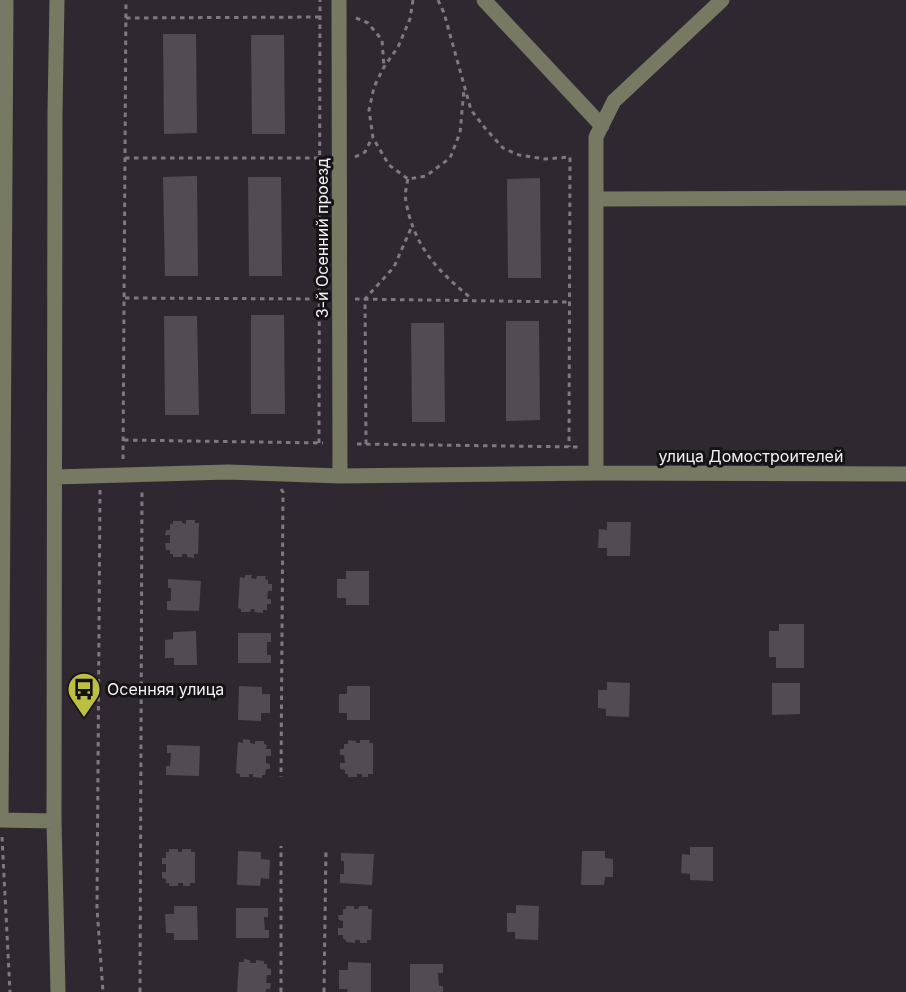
<svg xmlns="http://www.w3.org/2000/svg" width="906" height="992" viewBox="0 0 906 992" font-family="Inter,sans-serif">
  <style>
    .building { fill: #534b54 }
    .lines { fill: none; stroke-linecap: round; stroke-linejoin: round }
    .path { stroke: #807981; stroke-width: 3; stroke-dasharray: 4.5 4.5; stroke-linecap: butt }
    .minor { stroke: #787962; stroke-width: 15 }
    .labels { text-anchor: middle; stroke-width: 6; stroke-linejoin: round; paint-order: stroke }
    .street-label { font-size: 16px; fill: #f5f0f6; stroke: #161216 }
    .poi-label { font-size: 16px; fill: #f5f0f6; stroke: #161216; text-anchor: start }
  </style>
  <rect width="100%" height="100%" fill="#302831"/>
  <!-- building -->
  <path class="building" d="M163,34H196L197,133L164,134Z
    M251,35H284L285,134H252Z
    M197,176L198,276H165L163,177Z
    M248,177H281L282,276H249Z
    M540,178L541,278H508L507,179Z
    M251,315H284L285,414H251Z
    M164,316H197L199,415H165Z
    M506,321H539L540,420L506,421Z
    M411,323H444L445,422H412Z
    M186,520H195V523H199L198,554H194V558L187,557V554H182V557H173V554H170V550H166L165,543H170V535H165L166,530H170V524H173V521H182V523L186,524Z
    M607,522H631L630,556H607V548H598L599,529L607,530Z
    M346,571H369V605H346V598H337V579H346Z
    M245,575H252L251,578L256,579L257,576H266L265,579L268,580V584H272V591H268L267,599H271V604H267V610H263V613L254,612L255,609H251L250,612H241V609L238,608L240,577L245,578Z
    M168,579L201,581L199,611L167,610V601H171V588H168Z
    M779,624H804V668H776V657H769V631H779Z
    M196,631L197,665H174V658H165V640L173,639V632Z
    M238,633H271V642H267V655H271V663H238Z
    M607,682L630,683L629,717L606,716V709L598,708V690H607Z
    M772,683H800V714L772,715Z
    M239,686L262,687V694H270V713H261V721L238,720Z
    M347,686H370V720H347V713H339V694H347Z
    M243,739L250,740V743L255,744V741H264V744L267,745L266,749H271V756H266V763L270,764V769H266L265,775H262V778L253,777V774H249V777H240V774L236,773L238,742L243,743Z
    M348,740L356,741V743H360V740H370L369,743H373V774H368V777H362V774H357V777H348V774H345V770L340,769V763H345L344,755H340V749H344V744H348Z
    M167,745L200,746L199,776L166,775V766H170L171,753H167Z
    M690,847H713V881L690,880V874L681,873L682,854L690,855Z
    M169,849H178V852H182V849H191V852H195V883H190V886H183V883H178V886H169V883H166V879L162,878V872H166V864H162V858H166V852H169Z
    M238,851L261,852V859L270,860L269,879L261,878L260,886L237,885Z
    M582,851H605V858L613,859V877H605L604,885H581Z
    M341,853L374,854L372,885L340,883V874H344V861H341Z
    M516,905L539,906L538,940L515,939V932H507V913H516Z
    M174,906H197L198,940H174V933H166L165,914H174Z
    M346,906H354V909H358L359,906H368V909H372L371,940H367V943H360V940H355V943L346,942V940L343,939V935H338V928H343V921L339,920L338,915H343V909H346Z
    M236,908H268V917H264L265,930H269V938H236Z
    M244,959L250,960V963H256V960L264,961V964H267V968L271,969V975H267L266,983H271L270,989H266V992H237L239,962H244Z
    M348,962L371,963V992H347L348,989H339V970H348Z
    M410,964H443V973H438L439,986H443V992H410Z"/>
  <g class="lines">
    <!-- path -->
    <path class="path" d="M413,0L410,19L398,47L384,67L374,87L369,110L373,138L389,165L408,179L426,176L450,158L460,133L464,89
      M438,0L444,13L471,110L485,128L503,148L519,155L545,159L570,157L569,447
      M126,18L319,17
      M356,18L368,23L382,40L384,67
      M355,157L365,152L372,138
      M125,158H322
      M408,179C404,196 405,199 409,215C420,254 442,274 472,299
      M125,298L325,299
      M355,299L569,302
      M124,440L323,443
      M319,443L320,0
      M357,444L581,447
      M366,444L365,299L394,267L412,226
      M123,459L126,0
      M281,489L283,492L281,777
      M100,490L97,908L103,992
      M2,837L10,992
      M140,992L142,490
      M281,992V846
      M324,992L326,848"/>
    <!-- minor -->
    <path class="minor" d="M57,0L55,112L54,821L58,992
      M339,0L340,476
      M484,0L602,126
      M596,199L906,198
      M596,473V137L614,101L722,0
      M55,477L228,472L340,476L596,473L906,474
      M0,820L54,821
      M1,820L6,0"/>
  </g>
  <!-- icons -->
  <defs>
    <symbol id="bus-pin" viewBox="-11 -11 22 30"><path d="M0 17L-7.5 6A9.5 9.5 0 1 1 7.5 6Z" fill="#bdbf43" stroke="#161216"/><path d="M-5-6H5V4H4V6H2V4H-2V6H-4V4H-5ZM-3.5-4V0h7V-4ZM-3.5 1.2v1.5H-2V1.2ZM2 1.2v1.5H3.5V1.2Z" fill="#111"/></symbol>
  </defs>
  <g fill-rule="evenodd">
    <use href="#bus-pin" x="65" y="670" width="38" height="52"/>
  </g>
  <g class="labels">
    <!-- street labels -->
    <g class="street-label">
      <text transform="translate(322 238) rotate(-90)" y="6">3-й Осенний проезд</text>
      <text x="751" y="462">улица Домостроителей</text>
    </g>
    <!-- poi labels -->
    <g class="poi-label">
      <text x="107" y="695">Осенняя улица</text>
    </g>
  </g>
</svg>
